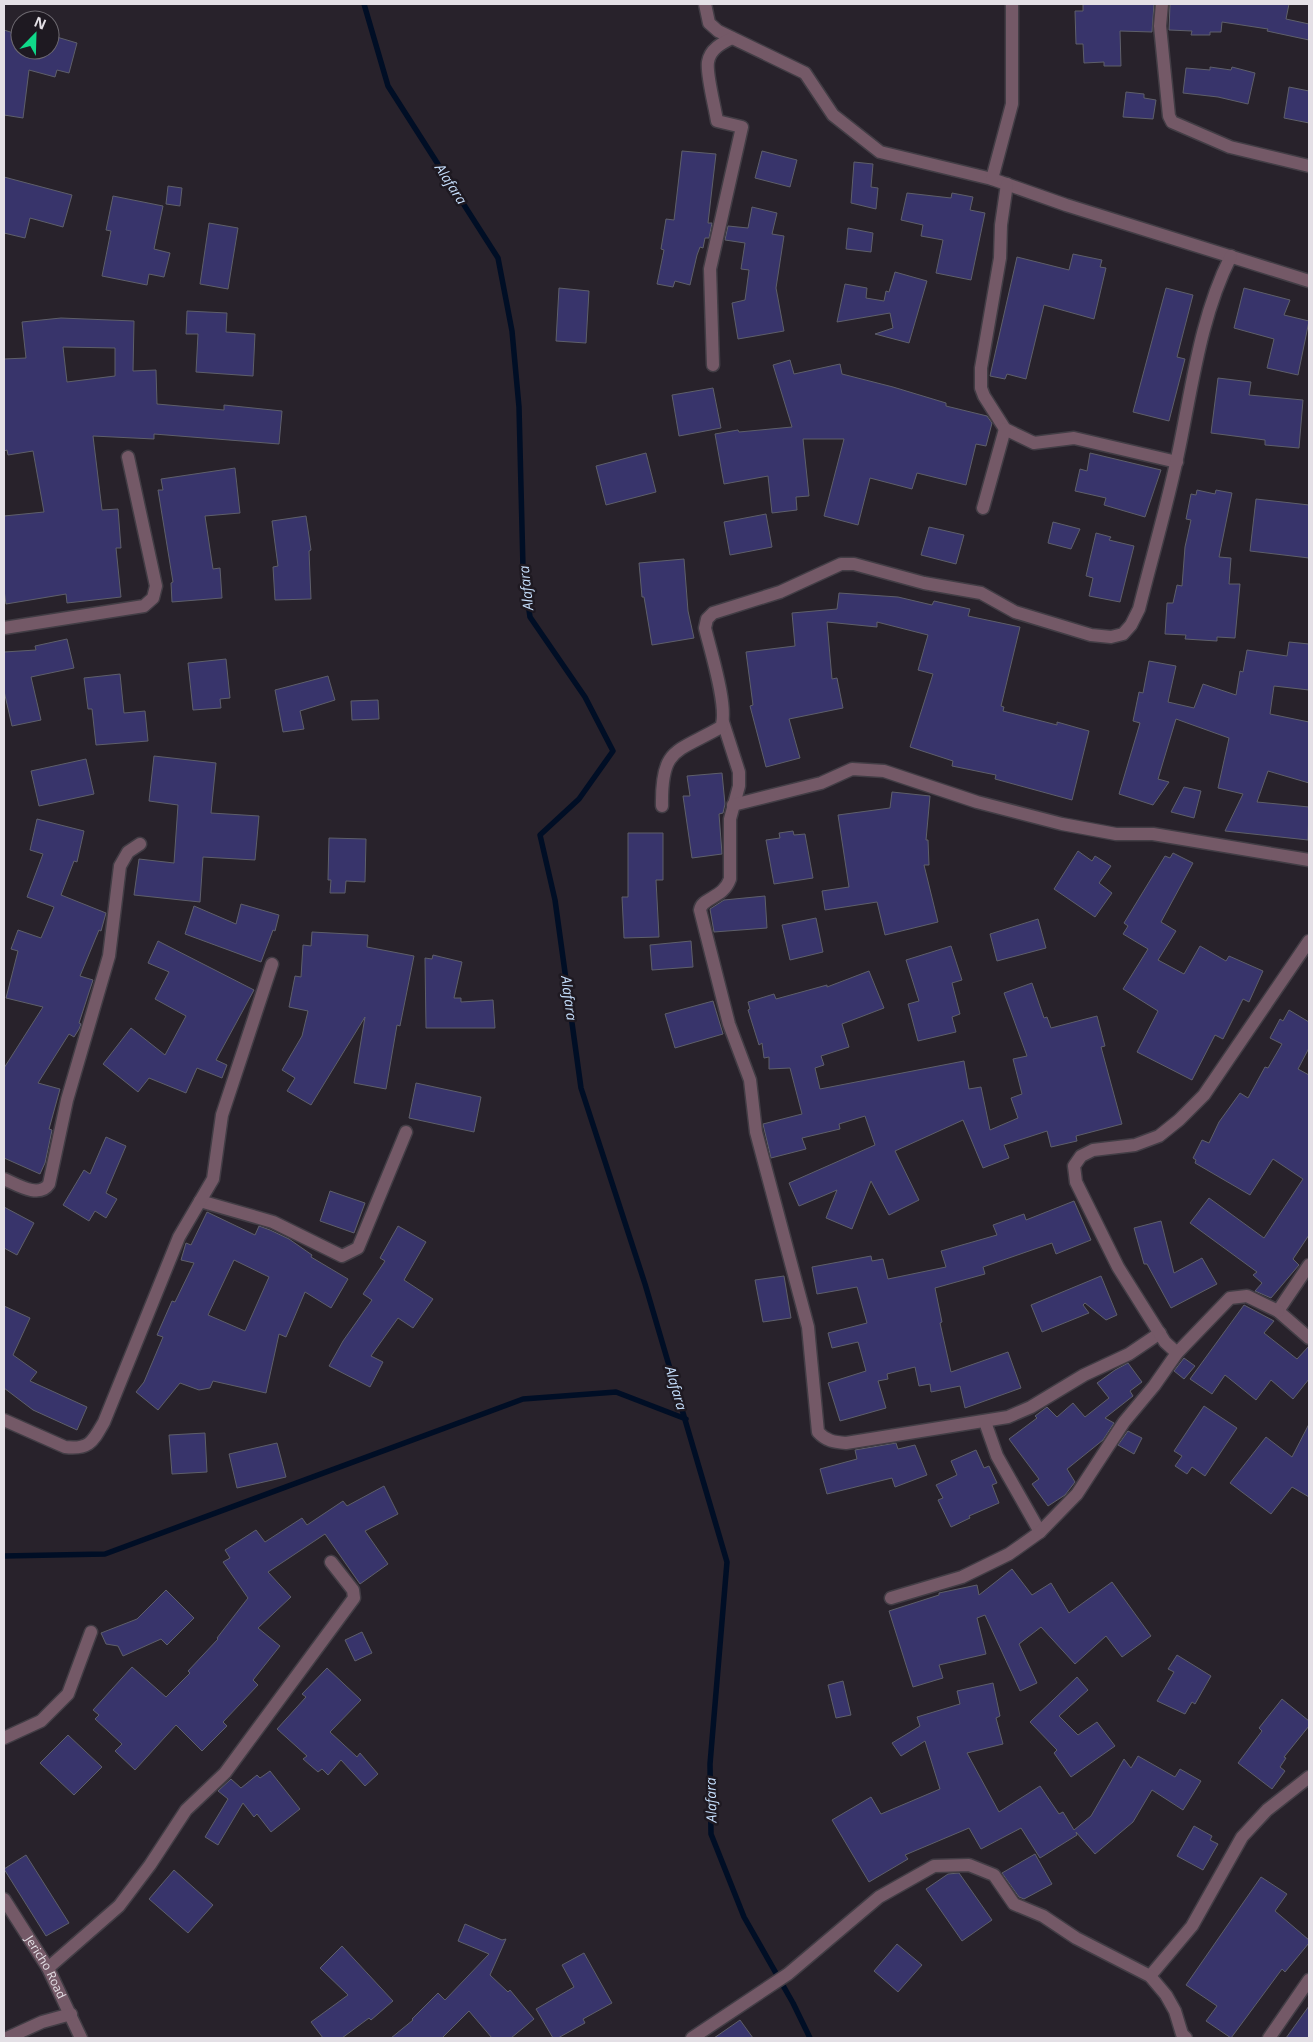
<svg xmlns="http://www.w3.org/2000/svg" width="1313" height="2042" viewBox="0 0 1313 2042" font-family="'Open Sans',sans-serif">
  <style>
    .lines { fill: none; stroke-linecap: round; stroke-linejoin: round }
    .stream { stroke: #000e25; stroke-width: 5.5 }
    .building { fill: #38346b; stroke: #5e5f6a; fill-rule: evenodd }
    .minor-casing { stroke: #423d45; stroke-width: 15 }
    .minor { stroke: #745967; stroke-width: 12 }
    .labels { text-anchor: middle; stroke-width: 5; stroke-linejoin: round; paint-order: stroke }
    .street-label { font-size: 12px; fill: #e4e0e6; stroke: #1e1921 }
    .water-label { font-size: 14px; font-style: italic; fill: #c6dffd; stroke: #1e1921 }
  </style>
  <rect width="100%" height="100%" fill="#28222b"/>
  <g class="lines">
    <!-- stream -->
    <path class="stream" d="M364,4L388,86L498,258L512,331L519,407L523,568L530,617L585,697L613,751L579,799L540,835L555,900L581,1088L645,1284L727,1562L710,1764L711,1834L744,1917L793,2003L810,2038
      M4,1556L105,1554L523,1399L616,1392L686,1419"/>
  </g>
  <!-- building -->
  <path class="building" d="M1083,4H1154L1152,32L1120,31L1121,66H1104V62L1084,63L1083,44H1076L1075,11H1083Z
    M1170,4H1289L1286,19L1309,24V40L1267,31L1268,29L1222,22L1221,32H1210V35H1191L1192,31L1169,30Z
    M4,30L20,35V50H50V35L77,43L69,73L57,70L55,77L29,70L23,118L4,115Z
    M1210,67L1231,70L1232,67L1255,73L1248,104L1218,97L1183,93L1186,68L1210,70Z
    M1289,87L1309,91V123L1284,118Z
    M1126,92L1144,94V98L1156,100L1153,119L1123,117Z
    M682,151L716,154L708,223H712L709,238H705L703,248L700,247L697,255L690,285L675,281L673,287L657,284L664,250L661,249L666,219L674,220Z
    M762,151L797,160L790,187L755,178Z
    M854,162L873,164L871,187L878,188L876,209L851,203Z
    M4,177L72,195L63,227L30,218L25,238L4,233Z
    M168,186L182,188L180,206L166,204Z
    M907,193L951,198L952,193L973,197L970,210L985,213L971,280L936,273L943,240L921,236L923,225L901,220Z
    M113,196L163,206L154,249L170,253L164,277L149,274L147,285L102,276L111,231L106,230Z
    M752,207L777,213L772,234L784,236L776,288L784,331L738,339L732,303L745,300L749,270L741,269L745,243L725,240L728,226L748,228Z
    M209,223L238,228L228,289L200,284Z
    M848,228L873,233L871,252L846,249Z
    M1073,254L1102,260L1100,267L1106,268L1094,319L1044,305L1026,379L1007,374L1005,379L990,376L1017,257L1069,270Z
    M895,272L927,281L909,343L875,334L893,328L890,313L837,322L845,284L867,288L866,298L884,301L886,291L889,292Z
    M559,288L589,291L586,343L556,341Z
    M1166,288L1193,295L1177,357L1185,359L1169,421L1133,412Z
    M1244,288L1290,300L1284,315L1309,321L1298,375L1267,368L1274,339L1234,328Z
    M187,311L227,313L226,332L255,334L253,376L196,372L198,334H186Z
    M61,318L134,321L133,371L156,370L157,404L224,410V405L282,411L279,444L154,434V439L93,436L102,510L118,509L121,548H116L121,597L67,603L66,594L6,604L4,590V516L44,512L33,451L8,455L7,450L4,451V359L26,358L22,322ZM63,347L115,348V376L67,382Z
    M790,360L794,374L840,364L842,374L893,387L946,403V406L987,416L992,423L986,446L976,444L966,485L917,473L912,489L870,478L858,525L824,516L844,439H803L809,496L796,497L797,510L772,513L768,476L724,484L715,434L738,430L739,432L792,427L773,365Z
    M1218,378L1251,382L1249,395L1303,400L1299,448L1265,445V440L1211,433Z
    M713,388L721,428L679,436L672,395Z
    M646,453L656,492L606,505L596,466Z
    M1090,453L1161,470L1145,517L1104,505L1106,498L1075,491L1080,469L1087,471Z
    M235,468L240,513L205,516L213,569L220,568L222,598L172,602L171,583L173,582L158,490H163L161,479Z
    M1197,490L1215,494L1216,490L1232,493L1219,557L1231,558L1229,584H1240L1235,638L1217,637V641L1185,639L1186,635L1165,634L1167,603H1173L1177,585L1182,586L1185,547L1191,520L1186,519L1191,494L1196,495Z
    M1256,499L1309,505V558L1250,551Z
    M766,514L772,547L730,555L724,522Z
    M306,516L311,550L309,551L311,599L275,600L273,567L278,566L272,521Z
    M1053,522L1080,529L1071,549L1048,543Z
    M929,527L964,535L956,564L921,555Z
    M1096,533L1111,537L1109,540L1134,546L1120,602L1089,596L1093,578L1086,576Z
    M684,559L688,611L694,638L652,645L644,597H642L639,563Z
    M839,593L898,597L932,605L934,601L970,609L968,616L1020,627L1001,706L1004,707L1003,711L1057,725V722L1089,731L1072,800L995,779L996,775L952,766L953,761L910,747L933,674L918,670L928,635L877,622V627L827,622L832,679L837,678L843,708L789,719L800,758L766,767L750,706L753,705L746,652L795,646L792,613L837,609Z
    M67,639L74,668L31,677L41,720L12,726L4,691V652L36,650L35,646Z
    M1289,642L1309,644V690L1274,686L1270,714L1309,722V783L1268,771L1257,802L1309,807L1308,840L1225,831L1243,794L1218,788L1229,738L1176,719L1158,779L1169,782L1153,805L1119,794L1140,723L1133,721L1139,692L1143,693L1149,661L1176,666L1168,702L1194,708L1203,684L1236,695L1240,671L1243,672L1247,650L1287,656Z
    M226,659L230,698L220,699L221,708L193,710L188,663Z
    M120,674L124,713L145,711L148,741L96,745L92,709H88L84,678Z
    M328,676L335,700L300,711L304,729L283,732L275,690Z
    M378,700L379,719L352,720L351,701Z
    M154,756L216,763L211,813L259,816L255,860L203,857L200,902L134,895L139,859L174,863L178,805L149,801Z
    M86,759L94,794L39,806L31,771Z
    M722,773L725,804L723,813L719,814L722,854L692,858L683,796H690L687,776Z
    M1184,787L1201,791L1194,818L1171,812Z
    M892,792L930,796L926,840H928L929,865H924L938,922L885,935L877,902L825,910L822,891L849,887L838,815L890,808Z
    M37,819L84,831L77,862L74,861L61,895L106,913L101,931L99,930L80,976L93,980L79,1023L81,1024L79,1029L74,1037L69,1034L38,1083L60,1089L49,1129L52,1130L45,1163L40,1174L4,1158V1068L43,1007L6,998L18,951L11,949L18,930L41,938L54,907L27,897L43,854L30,850Z
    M793,831L794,835L805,834L813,878L774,884L766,840L780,838L779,833Z
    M628,833H663V880H656L659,937L624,938L622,897H628Z
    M329,838L366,839L365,882L346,881L345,893H330L331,880H328Z
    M1078,851L1092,861L1095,856L1111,866L1099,883L1112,893L1095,917L1054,889Z
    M1173,853L1193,863L1161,922L1176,931L1158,960L1184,974L1200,946L1226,961L1229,956L1263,971L1249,1002L1243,999L1223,1039L1215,1035L1192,1080L1137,1052L1158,1011L1123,989L1148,949L1123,934L1128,926L1124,923L1165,856L1170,858Z
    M765,896L767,928L714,932L710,909L724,900Z
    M241,904L279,915L275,931L273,930L261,962L185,934L194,906L236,924Z
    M816,918L823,952L790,960L782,925Z
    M1038,919L1046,948L997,961L990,934Z
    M312,932L368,935L367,947L414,956L400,1026L397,1025L386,1089L354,1083L365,1017L311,1105L287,1091L295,1078L282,1070L302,1036L308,1011L289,1007L295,976L301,977L303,945L311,946Z
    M158,941L254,990L216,1060L227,1065L222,1078L197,1068L186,1093L149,1078L138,1092L103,1064L131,1028L165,1055L186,1016L155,999L169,972L148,963Z
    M691,941L693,967L652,970L650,945Z
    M951,946L962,980L952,983L960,1014L952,1017L956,1032L918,1041L908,1004L919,1001L906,960Z
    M433,955L462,962L454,998H461V1002L493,1000L495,1028H426L425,958L432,959Z
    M869,971L884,1008L842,1024L849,1047L821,1056L824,1065L815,1068L820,1089L964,1061L969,1089L981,1087L990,1130L1018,1118L1011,1098L1022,1094L1013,1059L1027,1056L1004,993L1032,983L1044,1018L1047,1017L1051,1028L1097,1016L1105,1046L1101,1047L1122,1124L1076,1136L1077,1141L1051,1147L1047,1131L1004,1145L1009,1158L983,1168L963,1120L895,1151L919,1200L889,1215L871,1181L852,1229L826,1218L837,1190L799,1206L789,1183L875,1145L865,1116L839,1124L840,1129L802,1138L806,1149L771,1158L763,1124L802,1114L790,1068L769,1069V1057L764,1058L762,1043L759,1045L748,1010L750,1009L748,1002L774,994L776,999L827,985V987Z
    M713,1001L723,1034L675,1048L665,1014Z
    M1289,1010L1309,1022V1048L1298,1069L1309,1075V1235L1293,1259L1299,1265L1271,1298L1255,1291L1262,1283L1253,1275L1257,1272L1190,1223L1209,1198L1264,1238L1303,1179L1273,1159L1250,1195L1195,1163L1196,1160L1193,1158L1202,1140L1209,1143L1219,1122L1240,1093L1248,1098L1265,1067L1268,1068L1282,1044L1270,1038L1280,1019L1283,1021Z
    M416,1083L481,1097L474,1132L409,1118Z
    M106,1137L126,1146L106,1193L117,1199L106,1218L95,1211L89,1221L63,1205L84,1170L90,1174Z
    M330,1191L365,1203L354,1233L320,1221Z
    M1074,1201L1091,1240L1056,1254L1052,1243L983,1267L985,1274L935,1288L942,1322L940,1323L951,1372L1008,1352L1021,1388L965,1408L960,1386L931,1392L930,1384L919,1386L915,1367L887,1374L888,1379L878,1381L886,1408L840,1421L828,1383L866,1371L858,1342L832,1348L828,1333L867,1323L857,1287L817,1294L812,1267L871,1256L872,1261L883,1259L888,1279L946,1267L941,1251L997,1235L993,1225L1024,1214L1026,1220Z
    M4,1207L34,1223L17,1255L4,1248Z
    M207,1212L255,1235L259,1226L270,1230L289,1239L312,1255L311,1257L348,1279L331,1308L305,1292L286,1337L279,1334L266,1393L213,1381L210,1388L199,1390L180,1383L158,1410L136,1392L144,1382L163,1337L157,1335L172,1301L175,1302L194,1263L181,1260L186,1243L191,1245ZM234,1260L269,1277L245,1331L208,1315Z
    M1161,1221L1174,1273L1202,1258L1217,1284L1171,1308L1147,1264H1144L1134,1228Z
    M398,1226L426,1242L404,1280L433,1299L413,1328L398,1318L371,1356L383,1362L370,1387L329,1366L343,1341L372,1300L363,1294L385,1261L380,1258Z
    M784,1276L791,1318L763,1322L755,1280Z
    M1101,1276L1117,1315L1106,1320L1085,1303L1083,1305L1089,1313L1042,1332L1031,1305Z
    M1244,1305L1274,1321L1264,1333L1297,1359L1309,1346V1379L1293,1399L1271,1380L1256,1400L1225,1375L1212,1394L1190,1379Z
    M4,1306L30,1318L13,1355L37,1372L30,1381L87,1407L77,1430L33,1410L4,1388Z
    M1184,1358L1195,1366L1184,1379L1174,1371Z
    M1128,1363L1142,1382L1130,1391L1133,1396L1105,1418L1114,1423L1103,1440L1067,1469L1075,1482L1065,1495L1048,1506L1032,1484L1039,1479L1009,1439L1037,1418L1035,1416L1047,1407L1057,1417L1073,1403L1085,1417L1109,1398L1097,1383L1115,1370Z
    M1204,1406L1237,1428L1205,1476L1192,1467L1187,1474L1175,1466L1182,1456L1174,1451Z
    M1309,1424V1497L1292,1487L1271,1514L1230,1483L1266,1437L1292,1457Z
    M1128,1431L1142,1438L1134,1454L1118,1445Z
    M205,1433L207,1472L172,1474L169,1435Z
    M277,1443L286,1477L237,1488L229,1454Z
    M896,1443L898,1449L915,1445L927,1475L895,1487L892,1478L827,1494L820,1469L857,1459L855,1450Z
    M976,1450L984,1468L989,1466L997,1483L992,1485L999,1503L969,1516L970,1518L951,1527L938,1500L943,1498L936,1485L957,1475L951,1461Z
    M384,1486L398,1514L365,1531L388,1564L360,1584L325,1534L268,1572L291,1597L258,1628L280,1646L253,1680L258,1685L223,1722L227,1726L202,1751L176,1725L135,1770L115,1751L122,1744L95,1719L99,1715L93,1710L132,1667L166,1697L190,1673L188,1671L218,1639L217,1638L248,1598L223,1562L230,1558L225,1550L256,1530L265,1542L302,1518L307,1525L343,1501L347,1506Z
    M1012,1569L1032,1595L1051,1583L1069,1613L1112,1582L1151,1636L1122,1657L1106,1636L1075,1664L1041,1627L1019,1644L1037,1683L1020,1691L985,1615L977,1618L986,1654L939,1665L943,1678L913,1687L889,1611L939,1595V1593L977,1585L979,1595Z
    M166,1590L194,1618L167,1645L161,1639L123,1656L118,1646L106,1644L101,1633L137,1619Z
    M362,1632L372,1653L355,1661L345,1640Z
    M1177,1655L1211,1676L1195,1704L1192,1702L1185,1714L1157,1701L1174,1672L1168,1669Z
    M327,1668L361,1700L330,1732L357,1757L360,1753L378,1774L365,1786L341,1760L328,1775L322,1769L318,1772L303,1759L307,1756L277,1729L306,1697L302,1694Z
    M1077,1677L1088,1690L1059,1716L1078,1735L1097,1722L1115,1746L1071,1777L1054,1753L1057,1750L1030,1722Z
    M843,1681L851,1715L836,1718L828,1685Z
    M993,1683L1000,1716L996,1718L1003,1744L967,1753L999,1812L1040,1786L1059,1814L1063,1812L1074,1830L1091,1816L1124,1759L1131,1768L1138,1756L1175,1777L1180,1769L1201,1781L1183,1810L1152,1790L1133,1822L1095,1854L1076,1832L1077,1835L1040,1858L1021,1828L981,1849L969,1828L905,1855L908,1859L869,1882L832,1820L871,1797L881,1814L940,1789L925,1741L901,1756L892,1743L920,1726L917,1717L960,1704L957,1691Z
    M1282,1699L1309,1721V1726L1284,1757L1286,1758L1280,1767L1285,1771L1272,1789L1238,1763L1262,1731L1259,1728Z
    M68,1735L102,1767L74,1795L40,1763Z
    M270,1771L300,1809L271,1832L257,1814L254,1817L243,1803L218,1845L205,1837L228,1799L218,1791L231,1779L241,1788L257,1775L260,1778Z
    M1194,1826L1212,1836L1210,1840L1218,1844L1203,1870L1177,1856Z
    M1035,1854L1052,1884L1024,1899L1019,1897L1002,1873Z
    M26,1855L69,1923L46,1936L4,1869Z
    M174,1870L213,1905L188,1933L149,1899Z
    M959,1873L992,1920L962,1941L926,1889L948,1874Z
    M1261,1877L1287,1894L1275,1911L1309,1940V1943L1285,1972L1282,1969L1231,2038L1206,2021L1217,2006L1186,1985Z
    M465,1924L502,1940L506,1939L490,1975L508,1992L510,1990L534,2019L511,2038H492L469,2011L442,2038H391L413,2020L412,2019L438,1993L445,2000L489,1954L458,1941Z
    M897,1944L922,1965L898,1992L874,1971Z
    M342,1946L393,2001L371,2020L369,2018L342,2038H323L311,2022L348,1995L320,1968Z
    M584,1953L612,2003L583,2019L585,2023L558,2038H553L536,2009L574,1987L562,1965Z
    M1309,2006V2038H1286Z
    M740,2020L753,2038H714Z"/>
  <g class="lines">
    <defs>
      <g id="minor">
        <path d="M705,4L709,23L718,31L805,73L833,115L880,152L992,179L1066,205L1309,281"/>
        <path d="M1162,4L1160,26L1169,116L1172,122L1230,147L1309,166"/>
        <path d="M992,179L1012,104V4"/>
        <path d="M1007,184L1001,225L1000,258L981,368V388L984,396L1005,429L1034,443L1074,438L1177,462"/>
        <path d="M713,365L710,269L742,127L717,121C715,107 706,74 708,62C710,49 722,43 732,38"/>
        <path d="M983,508L1005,429"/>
        <path d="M4,628L144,606L153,598L156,586L128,457"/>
        <path d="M723,722L739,772V786L730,819V879C723,899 702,897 700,910L729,1024L750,1080L756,1132L808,1327L818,1432C826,1441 834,1442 846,1443L1008,1417L1031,1407L1084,1375L1129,1354L1160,1333"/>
        <path d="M733,805L821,783L852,769L884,771L977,802L1062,824L1116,834H1153L1309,860"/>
        <path d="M662,806C661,747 676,753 721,727C729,709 710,649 705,628L707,619L713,613L780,592L841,564H854L924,583L981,593L1015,612L1091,635L1111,637L1123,634L1131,625L1139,609C1152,557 1167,506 1178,454C1192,388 1200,317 1231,256"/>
        <path d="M4,1179C16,1184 39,1199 49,1184L67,1100L109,956L120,866L128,852L140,844"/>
        <path d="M200,1201L273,1222L342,1256L358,1248L406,1132"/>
        <path d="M1309,1265L1278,1311L1309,1338"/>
        <path d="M1177,1353L1230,1298L1247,1296L1278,1311"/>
        <path d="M4,1420L65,1447C90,1450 93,1441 104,1422L179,1237L213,1179L222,1115L272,964"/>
        <path d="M985,1422L997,1456L1040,1532"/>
        <path d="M891,1598L962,1577L1009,1554L1040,1532L1077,1494L1124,1422L1154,1386L1177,1353L1165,1342L1118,1267L1076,1182L1074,1166L1081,1156L1093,1150L1135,1145L1159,1136L1179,1120L1204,1095L1309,941"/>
        <path d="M4,1738L41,1721L68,1694L91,1632"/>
        <path id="s1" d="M4,1899L48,1968L81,2038"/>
        <path d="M48,1968L119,1906L150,1865L186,1810L225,1773L354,1598L353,1590L331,1562"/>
        <path d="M1150,1976L1192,1926L1242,1837L1267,1810L1309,1777"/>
        <path d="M7,2038L42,2022L71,2014"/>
        <path d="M692,2038L788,1974L879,1897L934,1866L969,1865L994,1875L1014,1904L1043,1916L1076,1938L1150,1976L1166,1995L1175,2011L1182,2034L1186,2038"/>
        <path d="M1269,2038L1309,1980"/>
      </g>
    </defs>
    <!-- minor casing -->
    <use href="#minor" class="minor-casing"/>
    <!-- minor -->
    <use href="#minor" class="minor"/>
  </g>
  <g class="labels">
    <!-- street labels -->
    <g class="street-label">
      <text dy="4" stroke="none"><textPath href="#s1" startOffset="80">Jericho Road</textPath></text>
    </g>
    <!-- water labels -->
    <g class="water-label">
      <text transform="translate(451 184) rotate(57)" y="5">Alafara</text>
      <text transform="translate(526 588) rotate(-96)" y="5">Alafara</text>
      <text transform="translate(569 998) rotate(82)" y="5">Alafara</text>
      <text transform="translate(676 1388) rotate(74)" y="5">Alafara</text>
      <text transform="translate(711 1800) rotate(-91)" y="5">Alafara</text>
    </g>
  </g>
  <!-- border -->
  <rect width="1313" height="2042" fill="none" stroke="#e4e0e6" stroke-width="10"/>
  <!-- north arrow -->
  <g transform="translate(35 35) rotate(23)"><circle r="24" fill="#1e1921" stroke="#6d6970"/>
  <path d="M0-4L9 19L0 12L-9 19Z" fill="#10d98a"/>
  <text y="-8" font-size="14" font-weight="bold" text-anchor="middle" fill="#e4e0e6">N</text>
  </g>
</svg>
